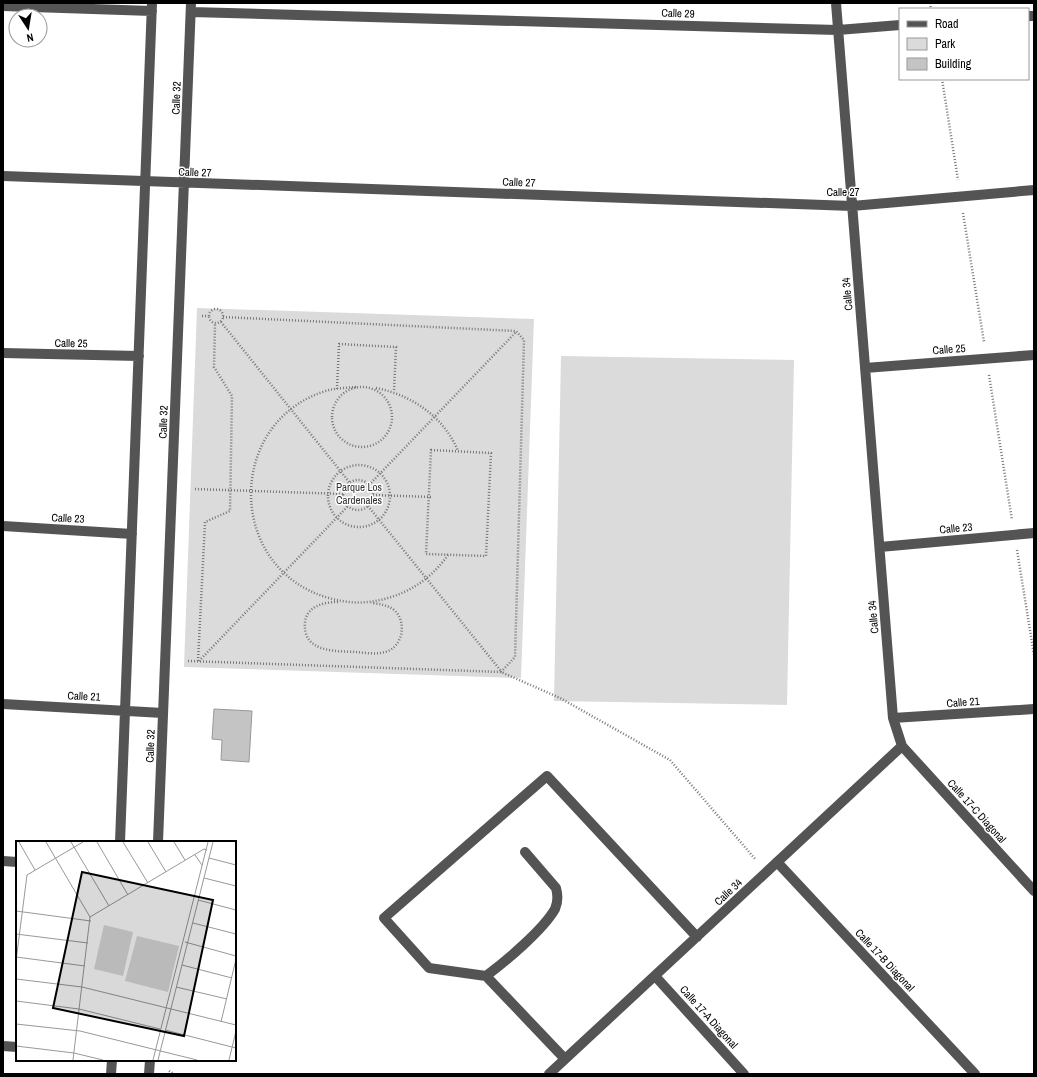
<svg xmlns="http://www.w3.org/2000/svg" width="1037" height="1077" viewBox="0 0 1037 1077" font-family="'Archivo Narrow',sans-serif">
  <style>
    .green { fill: #dbdbdb }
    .building { fill: #c4c4c4; stroke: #989898 }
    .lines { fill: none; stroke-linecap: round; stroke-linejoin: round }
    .path { stroke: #767676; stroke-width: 2.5; stroke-dasharray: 1 2; stroke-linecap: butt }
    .minor { stroke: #545454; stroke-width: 10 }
    .labels { text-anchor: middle; stroke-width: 3; stroke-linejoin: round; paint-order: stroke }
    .street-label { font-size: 11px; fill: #000; stroke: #fff }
    .park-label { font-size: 11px; fill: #323232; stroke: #fff }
    .inset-road { fill: none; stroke: #999; stroke-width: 1 }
    .view { fill: #000; fill-opacity: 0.15; stroke: #000; stroke-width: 2 }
    .inset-edge { fill: none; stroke: #000; stroke-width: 2 }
  </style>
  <rect width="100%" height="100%" fill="#fff"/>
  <!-- green -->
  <path class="green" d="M197,308L534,319L521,678L184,667Z
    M561,356L794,360L787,705L554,701Z"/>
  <!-- building -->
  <path class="building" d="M214,709L252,711L249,762L221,760L222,740L212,739Z"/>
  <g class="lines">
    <!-- path -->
    <path class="path" d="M930,3L931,9
      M942,79L958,180
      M963,213L984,342
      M209 316a7 7 0 1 1 14 0a7 7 0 1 1-14 0Z
      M202,316H208
      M223,317L516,331L524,340L515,657L501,672
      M221,322L350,483
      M989,375L1012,520
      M356,387C347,388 337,388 329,390C225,419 225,569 329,598C346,603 363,604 380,600C408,594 431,579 448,555
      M332 417a30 30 0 1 1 60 0a30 30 0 1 1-60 0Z
      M376,388C412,395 444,417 458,451
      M337,389L339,344L396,347L394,391
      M431,450L491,453L486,556L426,554Z
      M328 496a31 31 0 1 1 62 0a31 31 0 1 1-62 0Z
      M343 495a15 15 0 1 1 30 0a15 15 0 1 1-30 0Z
      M369,485L516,332
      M195,489L343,494
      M373,495L433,497
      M368,506L501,671
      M1017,550L1034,655
      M338,602C324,602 307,606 305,622C302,653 336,651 357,652C367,653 378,655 388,651C403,645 407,621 394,610C388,605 380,604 371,603
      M188,661L501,672L560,698L670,760L756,860
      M198,661L205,522L230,511L232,396L214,367L215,324
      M199,661L348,506
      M169,1071L174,1074"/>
    <!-- minor -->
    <path class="minor" d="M836,3L893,718L902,746L1034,891
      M3,6L152,11
      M191,12L838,30L900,25
      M1028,16H1034
      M3,176L852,206L1034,190
      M3,353L139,356
      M865,368L1034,355
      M3,526L132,534
      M880,547L1034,533
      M3,704L163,713
      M893,718L1034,709
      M120,842L152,3
      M158,842L191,3
      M525,852L556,888C558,895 558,902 555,909C543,930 506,961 486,976L429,968L384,918L547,776L697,937
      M3,861L17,862
      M777,862L975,1074
      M486,976L565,1059
      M655,976L744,1074
      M3,1046L17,1047
      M111,1074L112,1060
      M149,1074L150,1060
      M549,1074L902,746"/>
  </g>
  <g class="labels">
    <!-- street labels -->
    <g class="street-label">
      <text transform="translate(678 13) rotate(2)" y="4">Calle 29</text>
      <text transform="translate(176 98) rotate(-88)" y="4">Calle 32</text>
      <text transform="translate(195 172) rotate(2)" y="4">Calle 27</text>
      <text transform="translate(519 182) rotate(2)" y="4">Calle 27</text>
      <text x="843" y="196">Calle 27</text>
      <text transform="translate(847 294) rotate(-95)" y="4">Calle 34</text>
      <text transform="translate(71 343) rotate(1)" y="4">Calle 25</text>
      <text transform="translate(949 349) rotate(-4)" y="4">Calle 25</text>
      <text transform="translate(163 422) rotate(-88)" y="4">Calle 32</text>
      <text transform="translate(68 518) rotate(3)" y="4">Calle 23</text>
      <text transform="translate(956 528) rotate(-5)" y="4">Calle 23</text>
      <text transform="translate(873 617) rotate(-95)" y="4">Calle 34</text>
      <text transform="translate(84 696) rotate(3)" y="4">Calle 21</text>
      <text transform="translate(963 702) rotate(-4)" y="4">Calle 21</text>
      <text transform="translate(150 746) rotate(-88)" y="4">Calle 32</text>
      <text transform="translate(977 811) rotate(48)" y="4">Calle 17-C Diagonal</text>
      <text transform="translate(728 892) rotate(-43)" y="4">Calle 34</text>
      <text transform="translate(885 960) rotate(47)" y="4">Calle 17-B Diagonal</text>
      <text transform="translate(709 1017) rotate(48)" y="4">Calle 17-A Diagonal</text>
    </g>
    <!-- park labels -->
    <g class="park-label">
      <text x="359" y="491">Parque Los<tspan x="359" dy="13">Cardenales</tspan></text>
    </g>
  </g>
  <!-- overview -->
  <g transform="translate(16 841)">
    <rect width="220" height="220" fill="#fff"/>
    <path d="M88,84L117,91L107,135L78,128ZM121,95L163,105L152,151L109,140Z" fill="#dbdbdb"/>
    <path class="inset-road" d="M3,1L19,29M30,1L74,76L57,219M55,1L93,65M81,1L112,54M107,1L132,42M132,1L150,31M158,1L169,19M179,14L186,24M193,17L220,24M188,37L220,45M182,59L220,69M0,70L75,80M74,76L188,8L191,9M177,82L220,93M0,93L72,102M169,101L220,115M0,116L69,125M0,120L11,34L67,1M166,124L216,137M0,138L66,146L220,184M160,146L211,158M0,160L63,168L144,188M205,181L220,118M0,183L64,190L181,219M149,189L220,207M0,205L58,212L87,219M137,219L192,1M142,219L197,1M213,219L220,190"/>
    <path class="view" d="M66,31L197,59L168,195L37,167Z"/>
    <rect width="220" height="220" class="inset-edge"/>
  </g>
  <!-- border -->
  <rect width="1037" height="1077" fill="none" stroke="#000000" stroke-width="8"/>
  <!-- legend -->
  <rect x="899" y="8" width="130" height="72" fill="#ffffff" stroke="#999999"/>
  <rect x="907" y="21" width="20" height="6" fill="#545454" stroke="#999999"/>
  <text x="935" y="28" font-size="12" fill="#000000">Road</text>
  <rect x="907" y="38" width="20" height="12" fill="#dbdbdb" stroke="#999999"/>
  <text x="935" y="48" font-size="12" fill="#000000">Park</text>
  <rect x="907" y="58" width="20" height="12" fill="#c4c4c4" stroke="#999999"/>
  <text x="935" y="68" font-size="12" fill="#000000">Building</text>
  <!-- north arrow -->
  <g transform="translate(28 28) rotate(168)"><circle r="19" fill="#ffffff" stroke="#999999"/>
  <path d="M0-3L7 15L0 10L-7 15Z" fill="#000000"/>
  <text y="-6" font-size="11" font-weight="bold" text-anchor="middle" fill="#000000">N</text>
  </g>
</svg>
